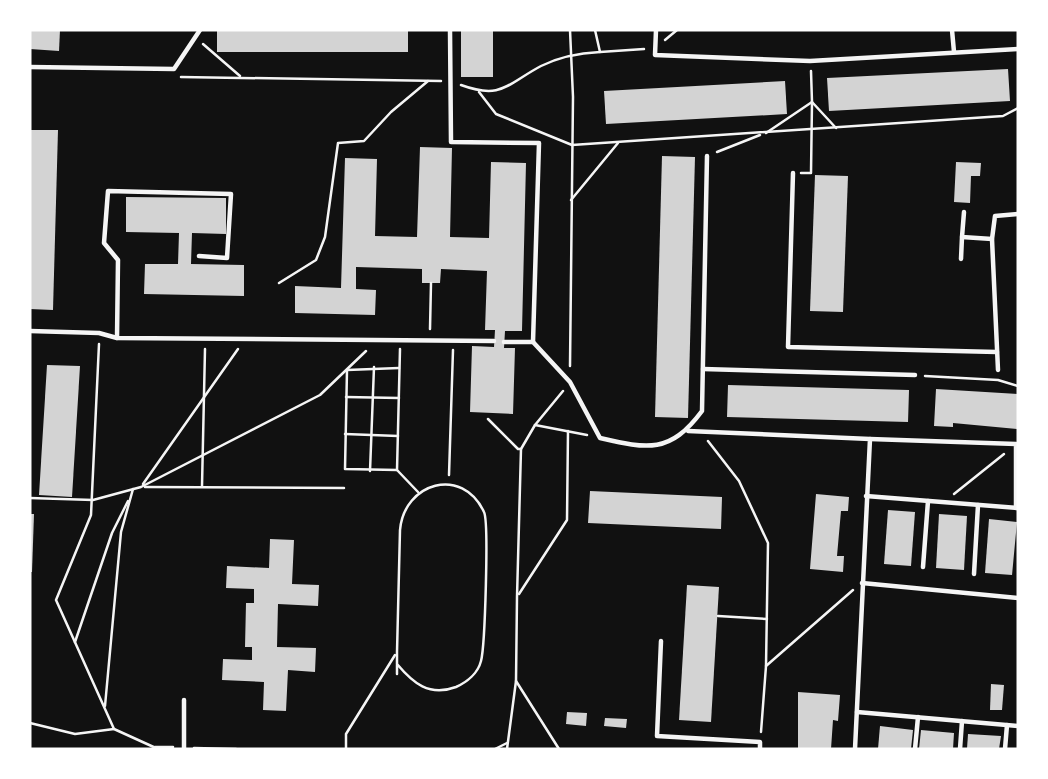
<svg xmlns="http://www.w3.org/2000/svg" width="1048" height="779" font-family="'PT Sans',sans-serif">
  <rect width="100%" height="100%" fill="#111"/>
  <g fill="#d3d3d3">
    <path d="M30,30H60L59,51L30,49Z"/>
    <rect x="217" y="30" width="191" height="22"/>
    <rect x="461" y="30" width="32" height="47"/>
    <path d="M1008,69L1010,101L829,111L827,78Z"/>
    <path d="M785,81L787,114L606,124L604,91Z"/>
    <path d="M30,130H58L53,310L30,309Z"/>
    <path d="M420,147L452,148L450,237L489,238L491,162L526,163L522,331H505L504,348H515L513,414L470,412L472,346L494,347L495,330H485L487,271L441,269L440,283H422V269L356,267V289L376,290L375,315L295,313V286L341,288L345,158L377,159L375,236L417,237Z"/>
    <path d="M662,156L695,157L688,418L655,417Z"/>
    <path d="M956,162L981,163L980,176H971L970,203L954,202Z"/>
    <path d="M815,175L848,176L843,312L810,311Z"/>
    <path d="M126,197L226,198V234L192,233L191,264L244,265V296L144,294L145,264H178L179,233L126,232Z"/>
    <path d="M47,365L80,366L72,497L39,495Z"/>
    <path d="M728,385L909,390L908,422L727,417Z"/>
    <path d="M936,389L1018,394L1017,429L953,423V427L934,426Z"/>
    <path d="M590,491L722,497L721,529L588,523Z"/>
    <path d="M816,494L849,497L848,511H841L837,556H844L843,572L810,569Z"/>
    <path d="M888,510L915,512L911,566L884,564Z"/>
    <path d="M30,514H34L32,572H30Z"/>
    <path d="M939,514L967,516L964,570L936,568Z"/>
    <path d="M989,519L1017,522L1012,575L985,573Z"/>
    <path d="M270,539L294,540L292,584L319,585L318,606L278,604L277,647L316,648L315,672L288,670L286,711L263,710L264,682L222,680L223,659L252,660V647H245L246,603H254V589L226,588L227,566L269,568Z"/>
    <path d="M687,585L719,587L711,722L679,720Z"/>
    <path d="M991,684L1004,685L1002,710H990Z"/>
    <path d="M798,692L840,695L838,721L833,720L831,749H798Z"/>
    <path d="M567,712L587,713L586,726L566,724Z"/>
    <path d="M605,718L627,719L626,728L604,726Z"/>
    <path d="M880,726L913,730L911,749H878Z"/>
    <path d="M921,730L954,733L953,749H919Z"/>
    <path d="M968,734L1001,736L999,749H967Z"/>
  </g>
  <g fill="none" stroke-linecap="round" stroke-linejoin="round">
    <g stroke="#f5f5f5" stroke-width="2.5">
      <path d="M570,30L573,97L570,366"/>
      <path d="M595,30L600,52L644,49"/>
      <path d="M665,40L677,30"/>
      <path d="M203,44L240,76"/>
      <path d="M811,71L812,102L836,128"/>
      <path d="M181,77L441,81"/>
      <path d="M461,85C502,100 507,84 541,66C561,56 579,53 600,52"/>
      <path d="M479,92L496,114L572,145L1003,116L1018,108"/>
      <path d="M766,133L812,102"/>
      <path d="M717,152L760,135"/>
      <path d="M801,173H811L812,102"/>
      <path d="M571,200L618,143"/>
      <path d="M279,283L316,260L325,237L338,143L364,141L391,112L428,81"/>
      <path d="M430,329L431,283"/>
      <path d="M99,344L91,515L56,600L114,729L158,749"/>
      <path d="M400,349L397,470L418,492"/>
      <path d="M925,376L998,380L1018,386"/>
      <path d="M346,397L399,398"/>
      <path d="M488,419L518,449H521"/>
      <path d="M535,425L587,435"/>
      <path d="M345,434L398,436"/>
      <path d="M708,441L739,481L768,543L766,666"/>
      <path d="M397,470L345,469L347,370L399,368"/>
      <path d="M370,471L374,367"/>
      <path d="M449,475L453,350"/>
      <path d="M143,484L238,349"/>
      <path d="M202,486L205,349"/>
      <path d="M145,487L344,488"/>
      <path d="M954,494L1004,454"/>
      <path d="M30,498L93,500L141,487L320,395L366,351"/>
      <path d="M519,594L567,520L568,431"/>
      <path d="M718,616L767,619"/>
      <path d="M75,642L112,533L128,501"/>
      <path d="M397,664C413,683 429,697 456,687C467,682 478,673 481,661C485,646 489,522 484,512C462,465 404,483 400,530L397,652V674"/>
      <path d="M105,706L121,532L133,489"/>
      <path d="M30,723L75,734L114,729"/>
      <path d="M761,732L766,666L853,590"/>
      <path d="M155,747H173"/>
      <path d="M194,748L236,749"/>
      <path d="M346,749V734L395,655"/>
      <path d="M495,749L507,743"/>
      <path d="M507,749L516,681"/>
      <path d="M559,749L516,681L517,597L521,449L535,425L563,391"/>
    </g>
    <g stroke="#f5f5f5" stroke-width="4.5">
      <path d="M450,30L451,142L539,143L533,342"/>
      <path d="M656,30L655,55L810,61L1018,49"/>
      <path d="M952,30L954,52"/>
      <path d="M30,67L174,69L200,30"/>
      <path d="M793,173L788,347L997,352"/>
      <path d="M964,212L962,237L992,239"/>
      <path d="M961,259L962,237"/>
      <path d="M30,331L99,333L117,338L494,341"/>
      <path d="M117,338L118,260L104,243L108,191L231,194L227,258L199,256"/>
      <path d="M504,342H533L570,382L600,438C648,449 670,454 702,411L707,156"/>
      <path d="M703,369L915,375"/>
      <path d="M998,370L992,239L995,216L1018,214"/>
      <path d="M688,431L870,439L855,749"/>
      <path d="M870,439L1016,444V508"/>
      <path d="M866,496L1018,508"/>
      <path d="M923,567L928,501"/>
      <path d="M974,574L978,505"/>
      <path d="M862,583L1018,598"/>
      <path d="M661,641L657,736L760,742V749"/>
      <path d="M184,700V749"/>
      <path d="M857,712L1018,726"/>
      <path d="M915,749L918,717"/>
      <path d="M960,749L962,721"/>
      <path d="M1005,749L1007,725"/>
    </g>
  </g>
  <rect width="1048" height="779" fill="none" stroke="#ffffff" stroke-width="63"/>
</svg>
